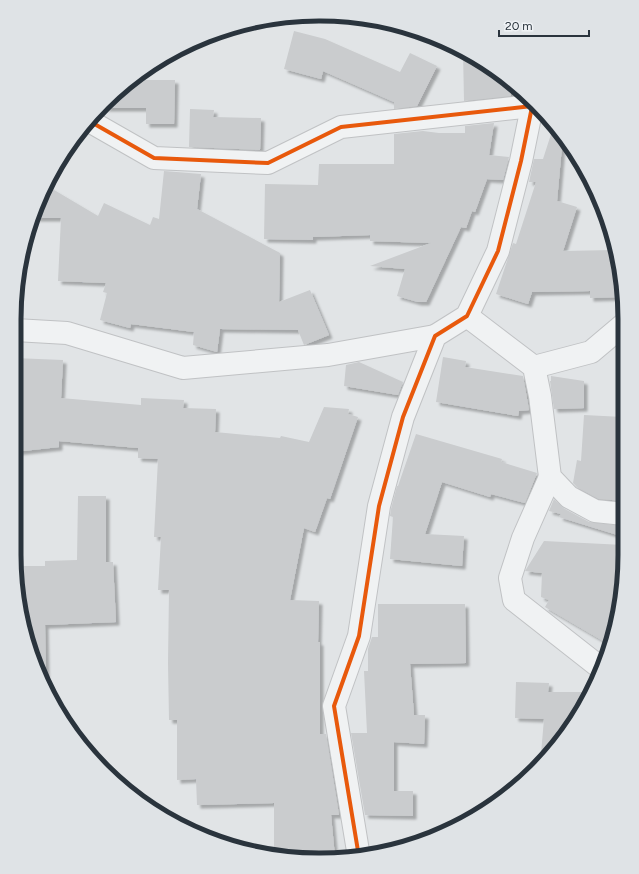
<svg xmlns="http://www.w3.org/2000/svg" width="639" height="874" font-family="Figtree,sans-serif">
  <defs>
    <filter id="shadow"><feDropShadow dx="3.5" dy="3.5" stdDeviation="1" flood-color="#0004"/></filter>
  </defs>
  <rect width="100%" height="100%" fill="#e1e4e6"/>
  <g fill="#caccce" filter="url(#shadow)">
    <path d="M294,31L325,39L400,72L410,53L437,66L417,106L394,109V102L323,71L321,79L284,69Z"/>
    <path d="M463,51L472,55L510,82L511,96L464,101Z"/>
    <path d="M131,80H175L174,124H146V108H104Z"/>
    <path d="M190,109L214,110L213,117L261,118L260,150L189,147Z"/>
    <path d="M494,123L489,155L509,157L503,180L487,179L475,212L472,211L466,228L461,227L426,302H418L397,296L405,269L370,266L431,243L370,241V235L313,237V240L264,239L265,184L318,185L319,164H394V134L423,131L439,133H465V126Z"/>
    <path d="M553,128L557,129L563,135L557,201L577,207L563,251L614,250L620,272L621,297L590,298V291L532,292L528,304L496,294L513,243L516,244L536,182H529L534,159H543Z"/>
    <path d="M164,171L201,174L197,209L280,253L279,302L310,290L329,335L304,345L298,330L220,329L217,352L193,345L194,332L131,324L130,328L100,320L107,293L103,292L106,283L58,281L61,218H35L49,187L98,216L104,203L150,225L153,217L159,219Z"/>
    <path d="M443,357L466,361L465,367L523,376L529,410L519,411L518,416L436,402Z"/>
    <path d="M14,358L63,360L61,398L141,405V398L184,400L183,408L216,409L215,432L280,438L281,436L309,442L324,407L349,409L348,414L358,417L330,499L327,498L315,532L304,528L290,600L319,601L318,642H320V734H326L339,815H331L335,857L274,855V803L197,805L196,779L177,780V720H169L168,663L169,590H158L161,537H154L158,459L138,458V448L59,441V447L14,452Z"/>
    <path d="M359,362L403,382L398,395L344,386L346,365Z"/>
    <path d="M551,376L584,381V408L554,409L550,381H551Z"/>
    <path d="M584,415L623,417L624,501L599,499L577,487L573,483L577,460L581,461Z"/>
    <path d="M416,434L502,459L501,462L537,473L525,503L491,494L490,497L442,482L425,534L464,536L462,566L390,559L393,517L390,516L391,509L397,486H398Z"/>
    <path d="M78,496H106V562H113L116,622L45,625L46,675H43L24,634L16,566H45V561L77,560Z"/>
    <path d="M554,499L563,508L589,522L624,526V537L559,517L561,514L549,511Z"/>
    <path d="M544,541L624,545V575L610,645L545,607L549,600L541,597L542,573L525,571Z"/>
    <path d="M378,604H465L466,663L410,664L414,715H425L424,744L394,742V791H413V816L365,815L351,733H367L364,671H368V649L372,637H378Z"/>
    <path d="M516,682L549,683L548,692H591L584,707L549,756L540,765L544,719L515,718Z"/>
  </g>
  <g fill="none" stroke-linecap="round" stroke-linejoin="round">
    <defs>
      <g id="minor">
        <path d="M91,122L154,158L268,163L341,127L532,106"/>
        <path d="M467,316L534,367L540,396L550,477L569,497L595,511L624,514"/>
        <path d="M15,330L67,333L183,368L328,355L435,336"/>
        <path d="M534,367L591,352L623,325"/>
        <path d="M550,477L523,538L510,578L514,600L602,669"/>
        <path d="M359,857L334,706L359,636L379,506L403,417L435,336L467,316L498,251L521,161L533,102"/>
      </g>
    </defs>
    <use href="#minor" stroke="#c0c2c4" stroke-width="24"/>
    <use href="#minor" stroke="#f0f2f3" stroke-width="22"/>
    <defs>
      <g id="cycleway">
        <path d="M91,122L154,158L268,163L341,127L532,106"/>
        <path d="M359,857L334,706L359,636L379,506L403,417L435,336L467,316L498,251L521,161L533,102"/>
      </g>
    </defs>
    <use href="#cycleway" stroke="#eff2f5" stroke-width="6"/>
    <use href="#cycleway" stroke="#e8590c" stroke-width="4"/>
  </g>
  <path d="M0 0H639V874H0ZM319 21H320A298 298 0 0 1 618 319V555A298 298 0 0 1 320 853H319A298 298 0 0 1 21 555V319A298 298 0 0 1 319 21Z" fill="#dfe3e6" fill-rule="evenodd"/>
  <path fill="none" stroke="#2a343d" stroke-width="5" d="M319 21H320A298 298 0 0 1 618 319V555A298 298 0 0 1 320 853H319A298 298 0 0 1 21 555V319A298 298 0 0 1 319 21Z"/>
  <path d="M499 30v6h90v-6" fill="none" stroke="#2a343d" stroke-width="2"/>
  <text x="505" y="30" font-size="12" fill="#2a343d" stroke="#eff2f5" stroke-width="3" paint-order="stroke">20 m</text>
</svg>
